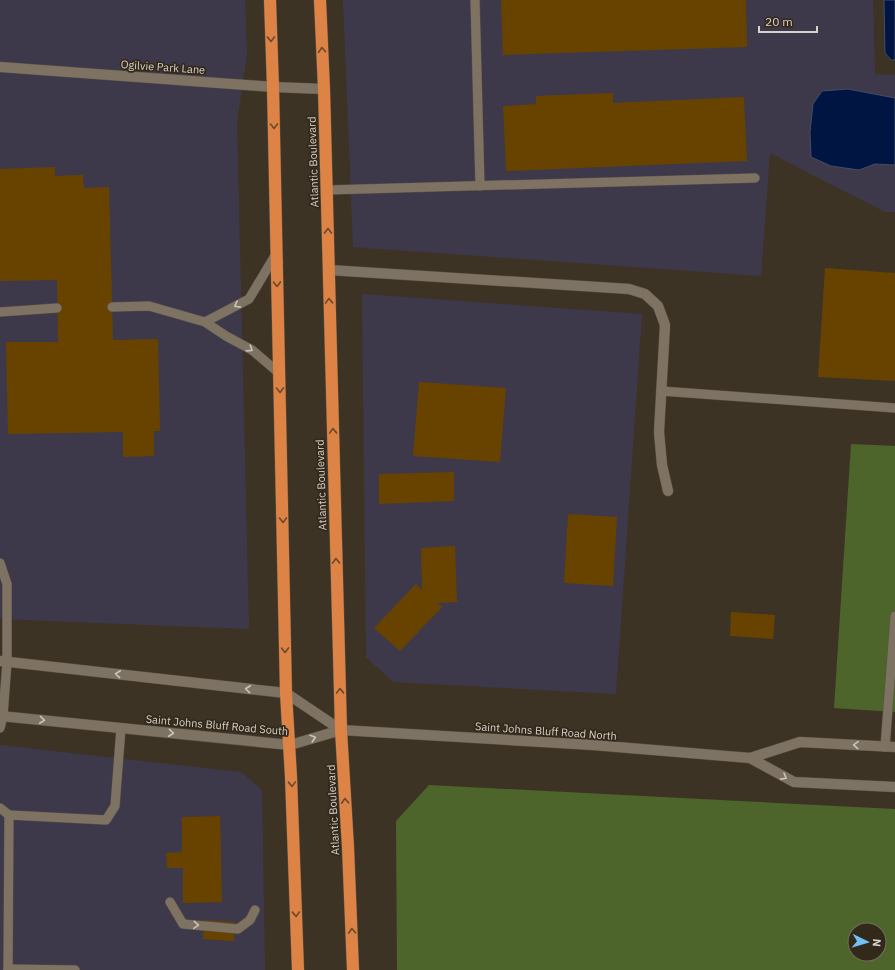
<svg xmlns="http://www.w3.org/2000/svg" width="895" height="970" font-family="'IBM Plex Sans',sans-serif">
  <rect width="100%" height="100%" fill="#3d3325"/>
  <g fill="#3d394a">
    <path d="M0,0H245L247,54L237,122L249,629L0,619Z"/>
    <path d="M343,0H873L875,74L895,75V212H885L770,153L761,276L353,247Z"/>
    <path d="M362,294L642,314L616,694L393,682L366,657Z"/>
    <path d="M0,745L241,772L262,790L265,970H0Z"/>
  </g>
  <g fill="#4d652b" fill-rule="evenodd">
    <path d="M851,444L895,446V712L834,708Z"/>
    <path d="M429,785L895,809V970H397L396,821ZM855,930H879V954H855Z"/>
  </g>
  <g fill="#001541" stroke="#414d6a">
    <path d="M884,0H895V60H891L885,53Z"/>
    <path d="M848,89L895,98V165L875,164L859,170L831,166L811,157L810,132L813,104L822,91Z"/>
  </g>
  <g fill="#684300">
    <path d="M501,0H746L747,47L503,55Z"/>
    <path d="M613,93V103L744,97L747,161L506,171L503,106L536,104V96Z"/>
    <path d="M55,167V176L83,175L84,188L109,187L113,340L158,339L160,431H154V456L123,457V432L8,434L6,342H58L57,280L0,281V169Z"/>
    <path d="M825,268L895,273V381L818,377Z"/>
    <path d="M419,382L506,388L500,462L413,456Z"/>
    <path d="M454,472V501L379,504V474Z"/>
    <path d="M568,514L617,517L613,586L564,583Z"/>
    <path d="M455,546L457,602L437,603L442,607L400,651L374,628L416,584L422,590L421,548Z"/>
    <path d="M731,612L775,615L773,639L730,636Z"/>
    <path d="M220,816L222,902L183,903V868H167L166,853L182,852V817Z"/>
    <path d="M204,920L235,922L234,941L203,939Z"/>
  </g>
  <g fill="none" stroke-linecap="round" stroke-linejoin="round">
    <defs>
      <g id="lane">
        <path d="M475,0L480,186"/>
        <path d="M327,190L755,178"/>
        <path d="M112,307L149,306L205,322L226,336L252,350L279,373"/>
        <path d="M0,312L57,308"/>
        <path d="M205,322L249,299L276,254"/>
        <path d="M661,391L895,408"/>
        <path d="M0,563L7,584V662L3,716L0,728"/>
        <path d="M885,747L895,616"/>
        <path d="M0,808L9,815L8,970"/>
        <path d="M9,815L106,820L115,806L121,728"/>
        <path d="M170,902L183,924L238,929L250,920L255,910"/>
        <path d="M8,969L75,970"/>
      </g>
      <g id="street">
        <path d="M0,67L273,87L324,89"/>
        <path d="M329,270L629,289L645,294L658,306L665,325L659,432L662,465L668,491"/>
      </g>
      <g id="secondary">
        <path d="M0,661L286,693L341,730"/>
        <path d="M0,716L290,745L341,730L593,745L750,758L800,742L895,747"/>
        <path d="M750,758L794,782L895,787"/>
      </g>
      <g id="highway">
        <path d="M270,0L273,87L286,693L291,777L298,970"/>
        <path d="M320,0L324,89L341,730L348,847L353,970"/>
      </g>
    </defs>
    <use href="#lane" stroke="#5a5145" stroke-width="10"/>
    <use href="#street" stroke="#5a5145" stroke-width="11"/>
    <use href="#secondary" stroke="#5a5145" stroke-width="11"/>
    <use href="#highway" stroke="#5a5145" stroke-width="13"/>
    <use href="#lane" stroke="#7e7363" stroke-width="9"/>
    <use href="#street" stroke="#7e7363" stroke-width="10"/>
    <use href="#secondary" stroke="#7e7363" stroke-width="10"/>
    <use href="#highway" stroke="#dd8346" stroke-width="12"/>
  </g>
  <defs><path id="oneway-chevron" d="M-2-3.5L2.5 0L-2 3.5" fill="none" stroke-width="1.6" stroke-linecap="round" stroke-linejoin="round"/></defs>
  <g stroke="#6e482a">
    <use href="#oneway-chevron" transform="translate(271 39) rotate(88)"/>
    <use href="#oneway-chevron" transform="translate(322 50) rotate(-93)"/>
    <use href="#oneway-chevron" transform="translate(274 126) rotate(89)"/>
    <use href="#oneway-chevron" transform="translate(328 231) rotate(-91)"/>
    <use href="#oneway-chevron" transform="translate(277 284) rotate(89)"/>
    <use href="#oneway-chevron" transform="translate(329 301) rotate(-92)"/>
    <use href="#oneway-chevron" transform="translate(280 390) rotate(89)"/>
    <use href="#oneway-chevron" transform="translate(333 431) rotate(-92)"/>
    <use href="#oneway-chevron" transform="translate(283 520) rotate(89)"/>
    <use href="#oneway-chevron" transform="translate(336 561) rotate(-92)"/>
    <use href="#oneway-chevron" transform="translate(285 650) rotate(89)"/>
    <use href="#oneway-chevron" transform="translate(340 691) rotate(-92)"/>
    <use href="#oneway-chevron" transform="translate(292 784) rotate(88)"/>
    <use href="#oneway-chevron" transform="translate(345 801) rotate(-93)"/>
    <use href="#oneway-chevron" transform="translate(296 914) rotate(88)"/>
    <use href="#oneway-chevron" transform="translate(352 931) rotate(-93)"/>
  </g>
  <g stroke="#cac3ba">
    <use href="#oneway-chevron" transform="translate(237 305) rotate(152)"/>
    <use href="#oneway-chevron" transform="translate(250 349) rotate(33)"/>
    <use href="#oneway-chevron" transform="translate(118 674) rotate(-174)"/>
    <use href="#oneway-chevron" transform="translate(248 689) rotate(-174)"/>
    <use href="#oneway-chevron" transform="translate(42 720) rotate(6)"/>
    <use href="#oneway-chevron" transform="translate(171 733) rotate(6)"/>
    <use href="#oneway-chevron" transform="translate(313 738) rotate(-17)"/>
    <use href="#oneway-chevron" transform="translate(856 745) rotate(-177)"/>
    <use href="#oneway-chevron" transform="translate(784 777) rotate(29)"/>
    <use href="#oneway-chevron" transform="translate(196 925) rotate(4)"/>
  </g>
  <g text-anchor="middle" stroke-width="3.5" stroke-linejoin="round" paint-order="stroke">
    <g font-size="11" fill="#d8d1c9" stroke="#33291b">
      <text transform="translate(163 67) rotate(4)" y="4">Ogilvie Park Lane</text>
      <text transform="translate(313 162) rotate(-92)" y="4">Atlantic Boulevard</text>
      <text transform="translate(321 485) rotate(-92)" y="4">Atlantic Boulevard</text>
      <text transform="translate(217 725) rotate(5)" y="4">Saint Johns Bluff Road South</text>
      <text transform="translate(546 731) rotate(4)" y="4">Saint Johns Bluff Road North</text>
      <text transform="translate(333 810) rotate(-93)" y="4">Atlantic Boulevard</text>
    </g>
  </g>
  <g transform="translate(867 942) rotate(95)"><circle r="19" fill="#33291b" stroke="#756c61"/>
  <path d="M0-3L7 15L0 10L-7 15Z" fill="#71c1f5"/>
  <text y="-6" font-size="11" font-weight="bold" text-anchor="middle" fill="#d8d1c9">N</text>
  </g>
  <path d="M759 26v6h58v-6" fill="none" stroke="#d8d1c9" stroke-width="2"/>
  <text x="765" y="26" font-size="12" fill="#d8d1c9" stroke="#33291b" stroke-width="3" paint-order="stroke">20 m</text>
</svg>
